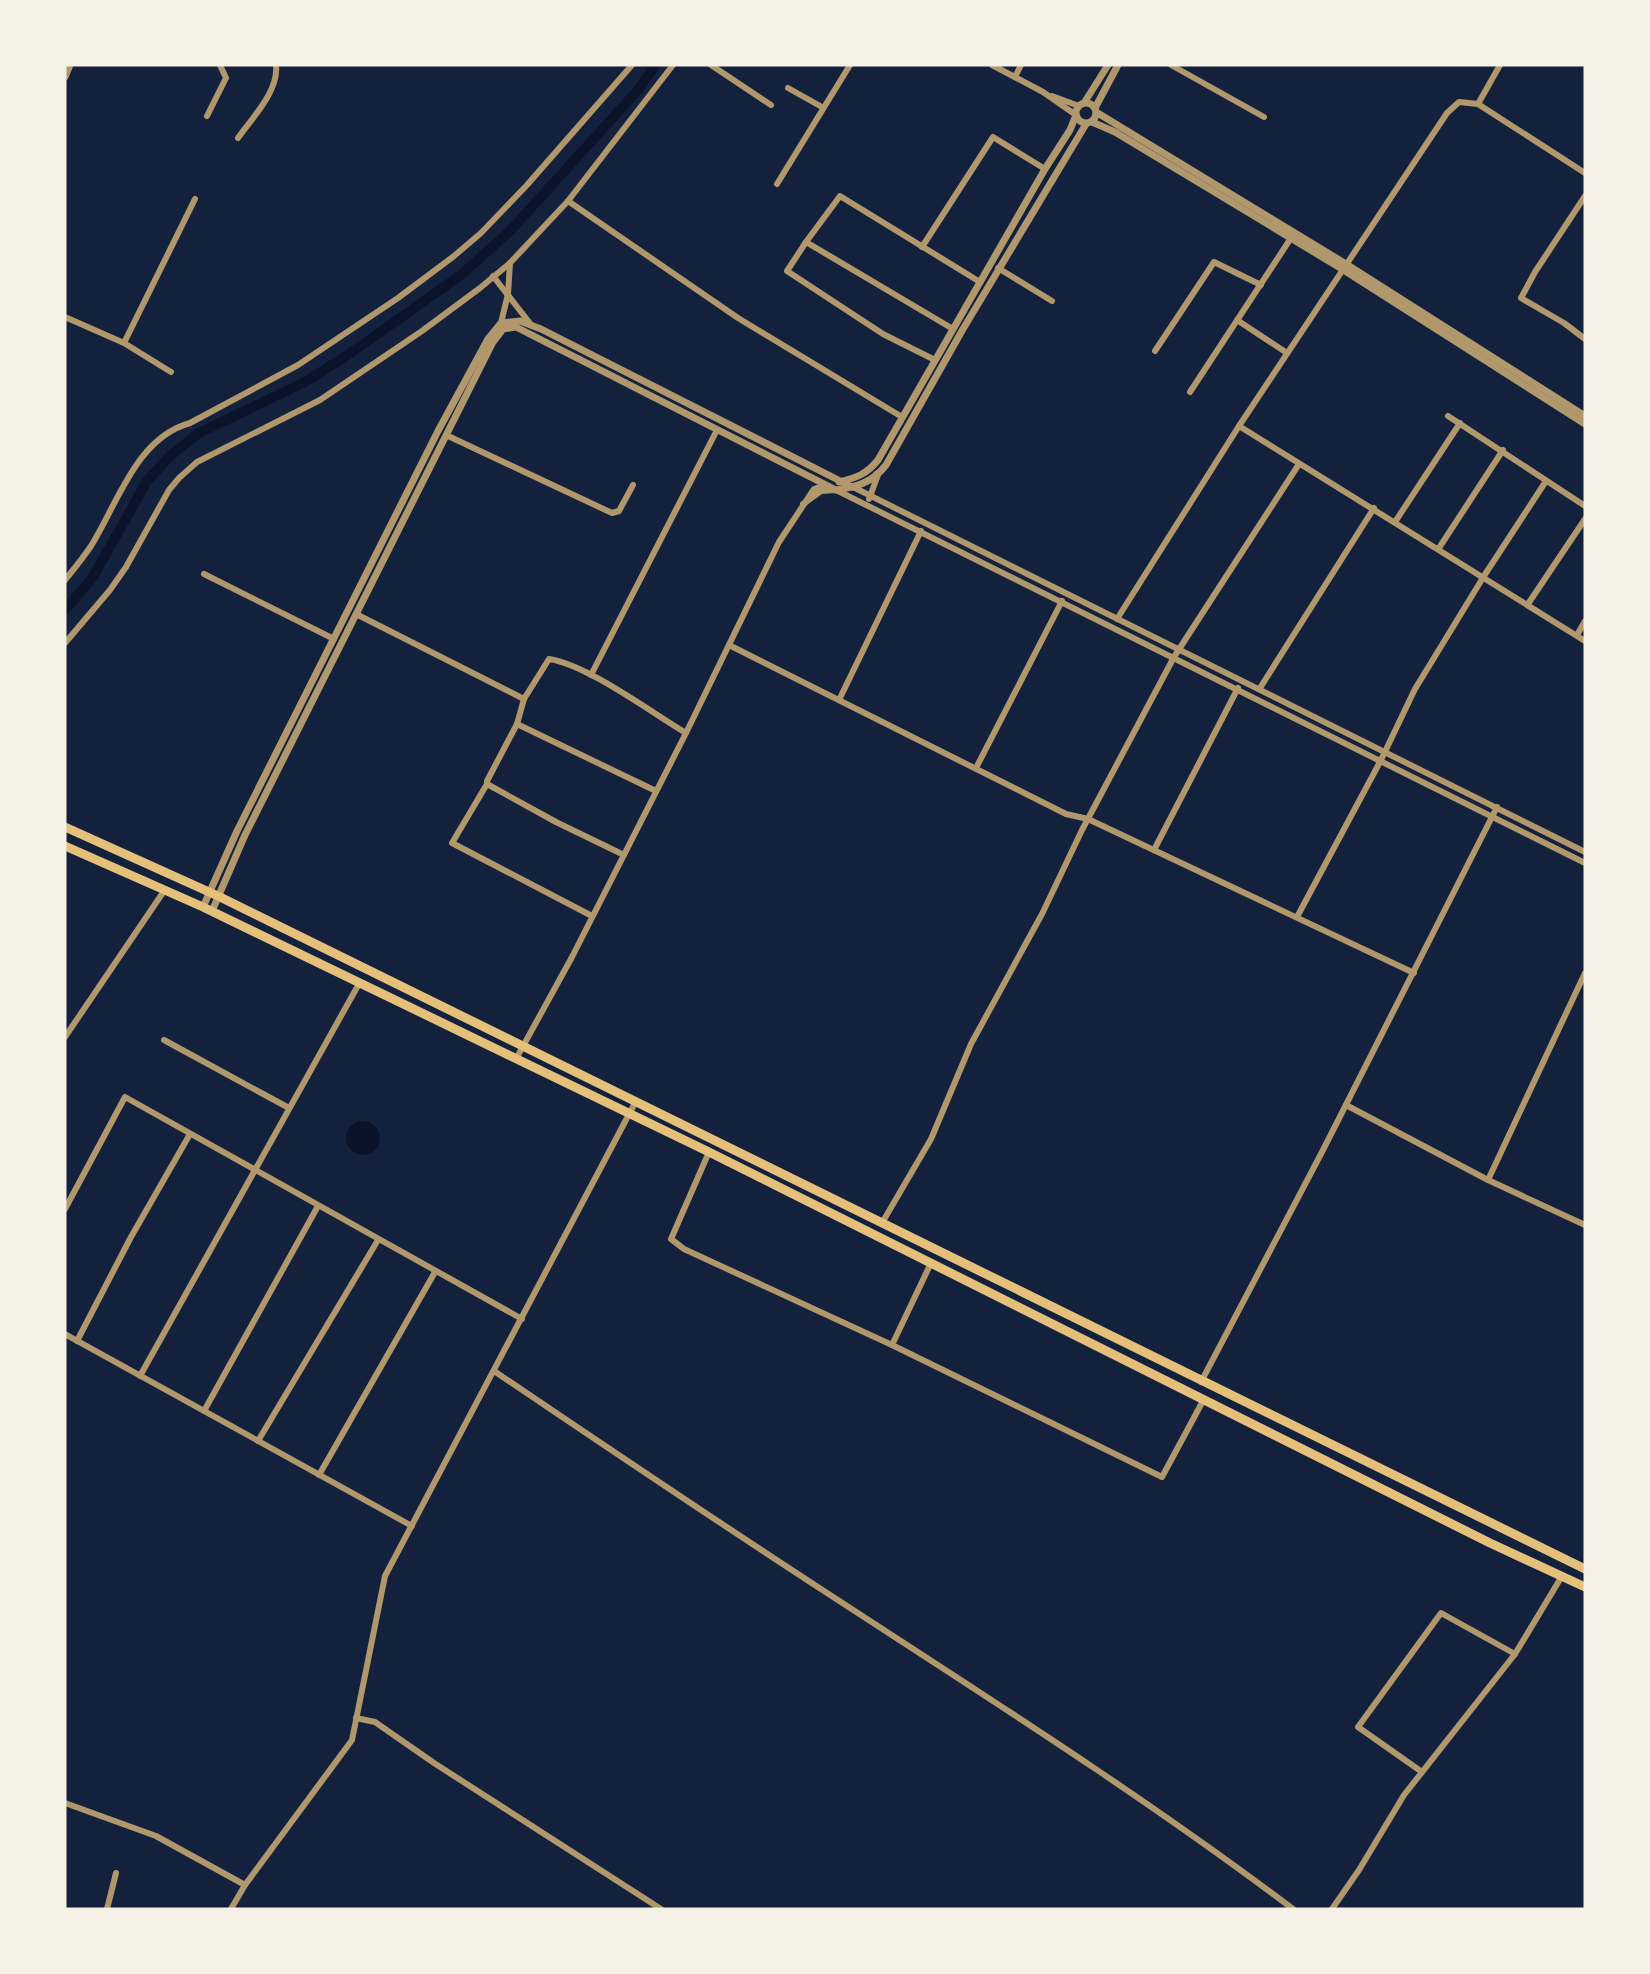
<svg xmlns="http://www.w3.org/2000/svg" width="1650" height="1974" font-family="'Noto Sans',sans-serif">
  <rect width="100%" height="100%" fill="#14213d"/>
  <circle fill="#0b132b" cx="363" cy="1138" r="17"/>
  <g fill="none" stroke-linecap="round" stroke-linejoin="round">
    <path stroke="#0b132b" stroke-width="10" d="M65,610L93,577L147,481L170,456L199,433L307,381L352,352L461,275L510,231L638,90L655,65"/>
    <g stroke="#b1986c" stroke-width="6">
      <path d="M711,65L771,105"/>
      <path d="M992,65L1043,92L1076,115"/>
      <path d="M1171,65L1264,117"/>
      <path d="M1015,77L1021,65"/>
      <path d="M788,88L822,107"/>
      <path d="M1052,96L1079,106"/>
      <path d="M1478,104L1500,65"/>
      <path d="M207,116L226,78L220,65"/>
      <path d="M238,138C252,118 279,91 276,65"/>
      <path d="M777,184L850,65"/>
      <path d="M1585,196L1535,272L1521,298L1564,323L1585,339"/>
      <path d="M568,201L738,318L902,417"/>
      <path d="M806,242L953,329"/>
      <path d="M922,247L993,137L1045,169"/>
      <path d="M998,268L1052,301"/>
      <path d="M493,276L532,326"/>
      <path d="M65,317L124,343"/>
      <path d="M1237,320L1287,353"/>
      <path d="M502,327L501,323L508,294L510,263"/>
      <path d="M1155,351L1214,262L1261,285"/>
      <path d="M935,360L883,334L787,271L806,242L840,196L980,282"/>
      <path d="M171,372L124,343L195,199"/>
      <path d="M1190,392L1291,238"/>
      <path d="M1448,416L1585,506"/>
      <path d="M1239,426L1585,641"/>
      <path d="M446,435L612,513L619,511L633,485"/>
      <path d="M853,487L1585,852"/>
      <path d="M869,499L878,475L876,474"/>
      <path d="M803,504L821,491L836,490L1585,863"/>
      <path d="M1395,522L1460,423"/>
      <path d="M1439,548L1503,450"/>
      <path d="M204,574L334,639"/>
      <path d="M65,580C74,569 83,558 91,546C118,503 136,438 190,423L298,365L398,298L454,256L481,233L527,185L632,65"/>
      <path d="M1528,604L1585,519"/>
      <path d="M356,614L524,699"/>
      <path d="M1117,619L1239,426L1447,113L1459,102L1478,104L1585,173"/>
      <path d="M1577,635L1585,621"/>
      <path d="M65,643L110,590L126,567L169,490L179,478L197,462L320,400L422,331L480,288L510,263L568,201L673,65"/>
      <path d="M729,645L1066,814L1088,819L1414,973"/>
      <path d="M591,675L717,430"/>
      <path d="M1260,688L1374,508"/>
      <path d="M839,700L921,531"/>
      <path d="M517,724L656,791"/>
      <path d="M976,768L1062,601"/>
      <path d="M487,784L452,843L592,916"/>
      <path d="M1154,850L1238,688"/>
      <path d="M624,855L556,822L487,784V781L517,724L524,699L549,659C586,664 652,713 686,733"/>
      <path d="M1297,917L1381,760L1415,689L1484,576L1546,481"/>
      <path d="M65,1037L164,891"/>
      <path d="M164,1040L289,1108"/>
      <path d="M516,1059L572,957L686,733L779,542L814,489L825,485"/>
      <path d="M1346,1105L1488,1180L1585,1225"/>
      <path d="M709,1152L671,1239L684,1249L892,1345L931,1263"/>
      <path d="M1488,1180L1585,973"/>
      <path d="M65,1209L125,1097L522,1319"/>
      <path d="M882,1223L931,1139L971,1044L1042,914L1082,830L1174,657L1299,464"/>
      <path d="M65,1334L412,1526"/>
      <path d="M77,1341L131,1237L190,1134"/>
      <path d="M892,1345L1162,1477L1204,1399"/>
      <path d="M494,1371C604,1445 713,1519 824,1591C982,1694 1142,1795 1293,1909"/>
      <path d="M140,1376L360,982"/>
      <path d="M1201,1382L1322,1152L1497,807"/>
      <path d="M204,1411L318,1206"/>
      <path d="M258,1441L378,1240"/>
      <path d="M319,1475L435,1272"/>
      <path d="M356,1718L375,1722L434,1763L661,1909"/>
      <path d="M1422,1772L1358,1727L1441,1613L1515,1654"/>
      <path d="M65,1803L156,1836L245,1885"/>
      <path d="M107,1909L116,1873"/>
      <path d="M231,1909L245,1885L352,1740L385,1576L636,1101"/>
      <path d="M1332,1909L1359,1870L1404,1795L1515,1654L1562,1576"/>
    </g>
    <g stroke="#b1986c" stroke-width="7">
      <path d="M65,77L70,65"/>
      <circle cx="1086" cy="113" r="10"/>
      <path d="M1084,103L1108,65"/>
      <path d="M1095,108L1118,65"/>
      <path d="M1096,112L1346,264L1585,416"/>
      <path d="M1092,122L1115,132L1342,269L1585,424"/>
      <path d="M839,482C856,478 867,474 878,460L1045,169L1070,130L1076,115"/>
      <path d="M203,907L237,831L438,431L488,339L501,323L520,321L541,329L852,487"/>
      <path d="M212,911L245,835L493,342L503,329L516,327L836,490C857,487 873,482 886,465L963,329L1086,124"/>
    </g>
    <g stroke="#e5c07b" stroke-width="9">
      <path d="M65,827L218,896L1585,1569"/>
      <path d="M65,846L203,907L709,1152L1490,1543L1585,1587"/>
    </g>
  </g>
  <rect width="1650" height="1974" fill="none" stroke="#f6f1e7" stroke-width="133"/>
</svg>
